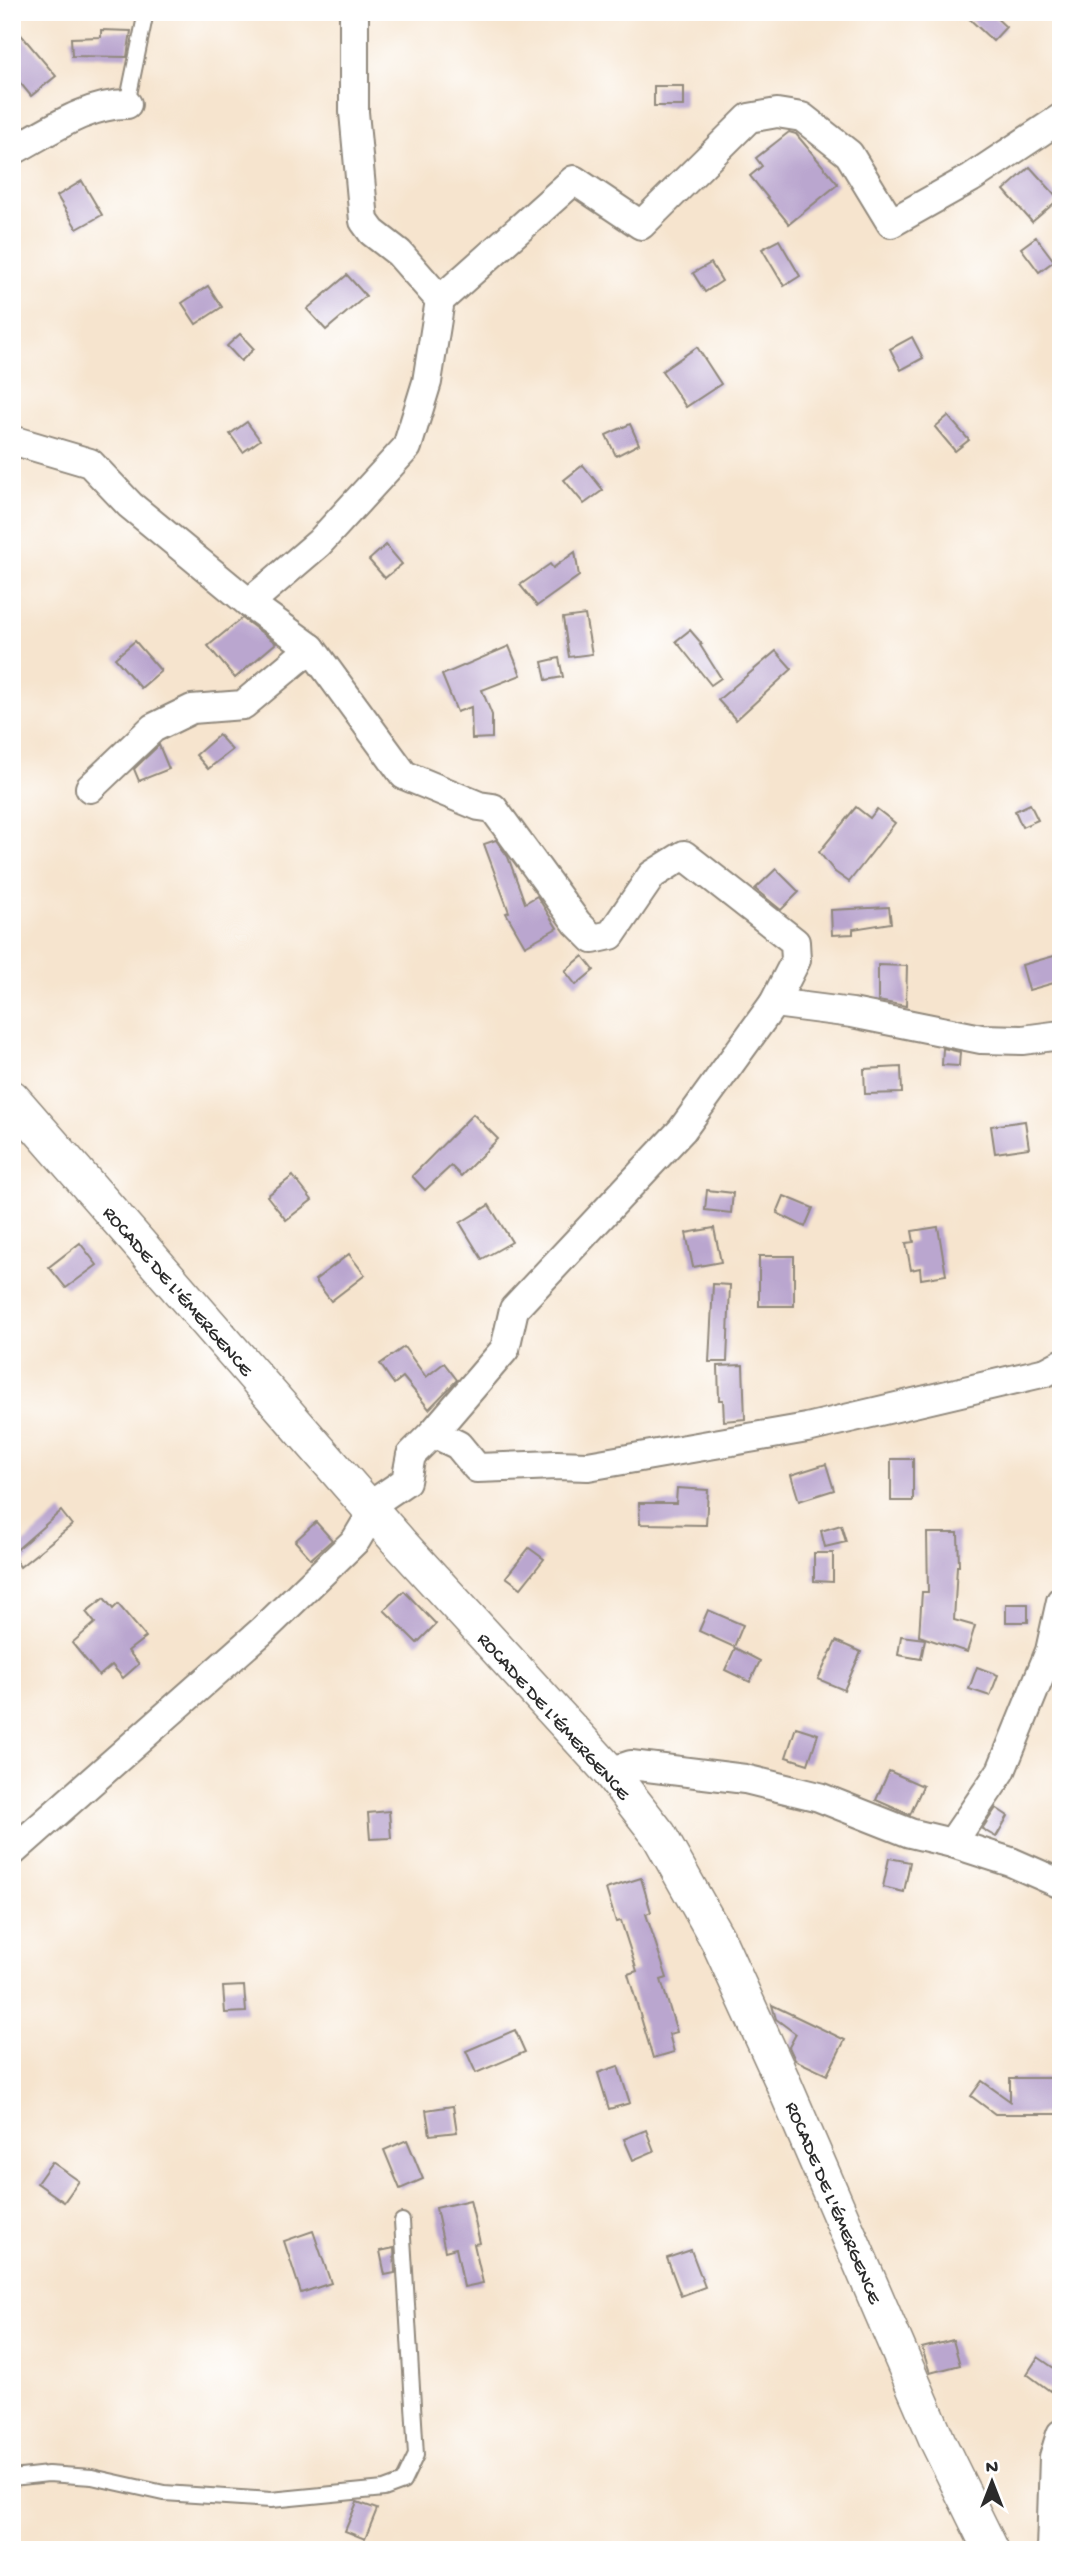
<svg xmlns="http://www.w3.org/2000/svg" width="1073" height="2562" font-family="'Gochi Hand',sans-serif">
  <rect width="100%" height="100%" fill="#fff"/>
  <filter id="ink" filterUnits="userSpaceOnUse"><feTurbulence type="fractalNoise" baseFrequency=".0143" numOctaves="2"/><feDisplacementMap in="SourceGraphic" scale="14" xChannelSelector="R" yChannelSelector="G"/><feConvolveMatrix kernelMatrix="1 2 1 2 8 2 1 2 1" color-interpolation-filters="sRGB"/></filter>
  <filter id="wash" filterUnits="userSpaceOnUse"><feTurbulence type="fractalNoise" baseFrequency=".00686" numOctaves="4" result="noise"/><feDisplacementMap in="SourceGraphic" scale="28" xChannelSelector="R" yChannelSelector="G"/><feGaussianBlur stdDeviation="1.57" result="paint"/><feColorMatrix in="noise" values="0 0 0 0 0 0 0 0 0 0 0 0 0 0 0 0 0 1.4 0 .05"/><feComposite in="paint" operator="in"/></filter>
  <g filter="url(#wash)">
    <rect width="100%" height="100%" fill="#f6e4ce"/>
    <g id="blocks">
      <g fill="#baa6cf">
        <path d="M962,12H990L1006,27L993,41Z"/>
        <path d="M12,24L56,76L31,96L12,73Z"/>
        <path d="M101,30L131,31L127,57L72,56L71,38L101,37Z"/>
        <rect x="654" y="86" width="30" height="20"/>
        <path d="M789,132L796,134L838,184L789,224L750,176L762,166L756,158Z"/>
        <path d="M1030,167L1059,199L1032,222L1004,190Z"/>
        <path d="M82,181L102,215L77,229L57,196Z"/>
        <path d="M1036,237L1054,261L1039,272L1021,248Z"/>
        <path d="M779,240L800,276L784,286L762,249Z"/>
        <path d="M711,263L722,281L705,292L693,273Z"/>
        <path d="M347,275L366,296L326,330L307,309Z"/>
        <path d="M208,286L222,307L196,324L182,303Z"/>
        <path d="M240,334L254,349L241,361L227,346Z"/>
        <path d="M912,337L923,358L901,370L890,349Z"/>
        <path d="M697,347L721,384L686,407L662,371Z"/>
        <path d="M948,416L969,440L955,451L935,427Z"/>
        <path d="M247,422L260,440L243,452L230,434Z"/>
        <path d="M630,424L639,444L616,456L606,435Z"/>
        <path d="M583,465L603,490L584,504L564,480Z"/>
        <path d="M386,545L402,564L385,578L369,560Z"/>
        <path d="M575,552L579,576L537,606L520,585L550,564L553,568Z"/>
        <path d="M585,615L592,654L569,657L563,618Z"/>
        <path d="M242,618L276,643L235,678L208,646Z"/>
        <path d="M690,630L702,644L700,645L721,678L711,685L676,641Z"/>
        <path d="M135,641L161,671L141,688L115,658Z"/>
        <path d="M509,646L521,675L482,690L492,715V738L472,739L471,707L457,712L442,675Z"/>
        <path d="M776,651L792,669L736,720L718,700Z"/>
        <path d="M559,658L563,677L546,680L542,662Z"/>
        <path d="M219,735L232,750L208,769L196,755Z"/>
        <path d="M159,745L169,769L139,781L134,769Z"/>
        <path d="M1030,804L1038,820L1022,827L1015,811Z"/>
        <path d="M856,807L870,818L877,809L895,823L849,882L835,872L819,852Z"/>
        <path d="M496,840L508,857L525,903L537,896L557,928L525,946L506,913L509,912L484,844Z"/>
        <path d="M776,869L799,892L781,910L755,889Z"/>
        <path d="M889,907L891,923L853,929V934L832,935L831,910Z"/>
        <path d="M1061,954V981L1029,990L1022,965Z"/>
        <path d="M583,956L594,970L576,985L565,971Z"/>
        <path d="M878,965L907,966L906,1006L878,1001Z"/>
        <path d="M943,1048L960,1052L959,1066L942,1065Z"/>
        <path d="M901,1067L902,1093L865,1094L864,1069Z"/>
        <path d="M473,1114L498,1139L461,1176L451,1166L425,1190L412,1176Z"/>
        <path d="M1025,1121L1029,1148L995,1153L991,1126Z"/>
        <path d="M293,1176L312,1200L286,1220L267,1196Z"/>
        <path d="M707,1190L733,1193L731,1213L705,1210Z"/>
        <path d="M784,1196L813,1208L805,1227L777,1213Z"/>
        <path d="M489,1205L512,1242L482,1259L460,1223Z"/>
        <path d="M938,1227L946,1275L921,1279L920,1268L911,1270L906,1243L914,1242L912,1231Z"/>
        <path d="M714,1228L721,1262L693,1267L686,1233Z"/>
        <path d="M80,1243L97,1265L66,1288L49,1267Z"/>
        <path d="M349,1254L365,1275L331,1301L315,1280Z"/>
        <rect x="759" y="1256" width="35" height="50"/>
        <path d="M713,1284L730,1285L727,1362H709Z"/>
        <path d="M404,1347L426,1377L444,1363L457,1380L429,1409L403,1377L394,1384L380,1364Z"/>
        <path d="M743,1365L745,1419L724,1421L723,1400H719L718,1366Z"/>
        <rect x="891" y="1459" width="22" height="42"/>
        <path d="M826,1464L834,1490L799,1501L791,1475Z"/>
        <path d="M677,1488L708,1490L706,1525L640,1524L639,1503H676Z"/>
        <path d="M61,1511L72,1525L20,1567L12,1554Z"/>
        <path d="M316,1522L332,1540L311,1559L295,1541Z"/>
        <path d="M841,1525L846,1542L825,1547L821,1531Z"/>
        <path d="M927,1533H958L959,1566H957L954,1620L975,1626L967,1652L919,1636L922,1592H928Z"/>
        <path d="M529,1548L544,1559L521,1588L506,1577Z"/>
        <path d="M814,1553H833V1582L814,1581Z"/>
        <path d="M404,1591L436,1624L417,1643L384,1610Z"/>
        <path d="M104,1598L113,1609L118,1604L146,1637L128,1651L139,1664L123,1678L112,1665L99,1676L72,1643L95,1623L86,1612Z"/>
        <rect x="1006" y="1604" width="22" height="18"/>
        <path d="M708,1610L743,1625L734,1647L699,1631Z"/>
        <path d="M901,1636L925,1639L921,1659L898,1655Z"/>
        <path d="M836,1641L861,1652L844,1690L818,1679Z"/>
        <path d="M735,1648L760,1661L750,1682L725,1670Z"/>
        <path d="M977,1667L998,1675L990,1696L969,1689Z"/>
        <path d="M796,1727L818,1734L808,1764L786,1757Z"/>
        <path d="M889,1771L923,1786L910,1815L876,1800Z"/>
        <path d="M996,1808L1008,1816L996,1837L982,1829Z"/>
        <path d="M389,1811L391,1838L370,1839L368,1813Z"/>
        <path d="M889,1858L910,1862L904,1892L883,1887Z"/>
        <path d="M641,1878L651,1912L646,1914L667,1978L661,1980L677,2032L669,2034L674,2052L653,2058L628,1974L637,1971L621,1921L616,1922L606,1889Z"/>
        <path d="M244,1986L246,2012L225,2013L223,1987Z"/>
        <path d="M772,2005L845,2040L827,2075L795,2060L789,2047L796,2034L776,2019Z"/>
        <path d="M515,2030L525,2052L476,2073L466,2051Z"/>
        <path d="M618,2066L630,2103L609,2109L598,2073Z"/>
        <path d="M1010,2078H1057V2114H995L971,2096L982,2081L1010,2101Z"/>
        <path d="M453,2106L457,2132L430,2135L426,2110Z"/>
        <path d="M646,2130L654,2151L633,2160L624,2139Z"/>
        <path d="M407,2140L423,2179L400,2189L384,2150Z"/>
        <path d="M52,2162L79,2181L64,2202L37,2183Z"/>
        <path d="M470,2200L480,2243L474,2244L483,2283L464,2287L456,2248L445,2251L436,2208Z"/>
        <path d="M313,2231L331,2283L301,2293L284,2241Z"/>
        <path d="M394,2248L395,2273L385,2275L380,2251Z"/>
        <path d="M691,2250L705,2287L681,2296L667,2258Z"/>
        <path d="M953,2340L960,2365L930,2373L922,2348Z"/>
        <path d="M1038,2357L1061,2373L1050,2391L1027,2374Z"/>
        <path d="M357,2502L377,2509L365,2539L345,2531Z"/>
      </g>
    </g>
  </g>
  <g filter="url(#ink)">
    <use href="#blocks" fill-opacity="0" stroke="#90887c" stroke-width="2"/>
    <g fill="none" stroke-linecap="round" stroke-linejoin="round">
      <defs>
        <g id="service">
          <path d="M127,104L146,12"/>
          <path d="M12,2478L48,2474L92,2477L164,2493L271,2500L384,2489L403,2482L416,2455L402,2221"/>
        </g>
        <g id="minor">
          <path d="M354,12V112L364,221L372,232L399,253L440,300"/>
          <path d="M12,151C48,132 86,104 127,104"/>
          <path d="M12,440L90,463L130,505L249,603L311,648L404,775L479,806L493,808L577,923L593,939L611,935L652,875L684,855L795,942L796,960L774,1003L682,1130L514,1309L505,1349L433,1433L411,1455L406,1481L381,1498L356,1540L262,1631L12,1852"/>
          <path d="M249,603L319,543L407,447L427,382L440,300L574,180L641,225L749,118L777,113L802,117L849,154L891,223L971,178L1061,118"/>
          <path d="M90,788L153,728L192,709L243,705L311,648"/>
          <path d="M774,1003L852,1013L981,1039L1023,1040L1061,1035"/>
          <path d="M433,1433L458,1445L477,1468L556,1465L588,1466L807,1428L1046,1372L1061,1364"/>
          <path d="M610,1772L631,1765L745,1779L819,1797L910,1833L952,1843L1011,1862L1061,1884"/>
          <path d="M952,1843L1001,1771L1050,1651L1061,1601"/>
          <path d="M1051,2550L1054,2457L1061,2434"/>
        </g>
        <path id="tertiary" d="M12,1098L399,1542L610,1772L659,1835L718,1940L782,2080L938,2442L991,2550"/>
      </defs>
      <use href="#service" stroke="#90887c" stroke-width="18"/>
      <use href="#minor" stroke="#90887c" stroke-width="32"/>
      <use href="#tertiary" stroke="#90887c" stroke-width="38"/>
      <use href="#service" stroke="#fff" stroke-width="14"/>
      <use href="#minor" stroke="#fff" stroke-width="28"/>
      <use href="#tertiary" stroke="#fff" stroke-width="35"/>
    </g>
  </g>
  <g text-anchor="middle" stroke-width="6" stroke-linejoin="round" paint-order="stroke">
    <g font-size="19" fill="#2b2b2b" stroke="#fff">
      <text transform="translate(179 1290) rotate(49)" y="7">ROCADE DE L'ÉMERGENCE</text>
      <text transform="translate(555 1715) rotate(48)" y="7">ROCADE DE L'ÉMERGENCE</text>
      <text transform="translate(835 2202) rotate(67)" y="7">ROCADE DE L'ÉMERGENCE</text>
    </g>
  </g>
  <rect width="1073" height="2562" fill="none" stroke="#fff" stroke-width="42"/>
  <g transform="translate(992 2482)" stroke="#ffffff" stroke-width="5" paint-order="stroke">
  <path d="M0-5L12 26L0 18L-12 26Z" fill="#2b2b2b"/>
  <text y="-10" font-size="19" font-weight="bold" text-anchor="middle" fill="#2b2b2b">N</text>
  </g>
</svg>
